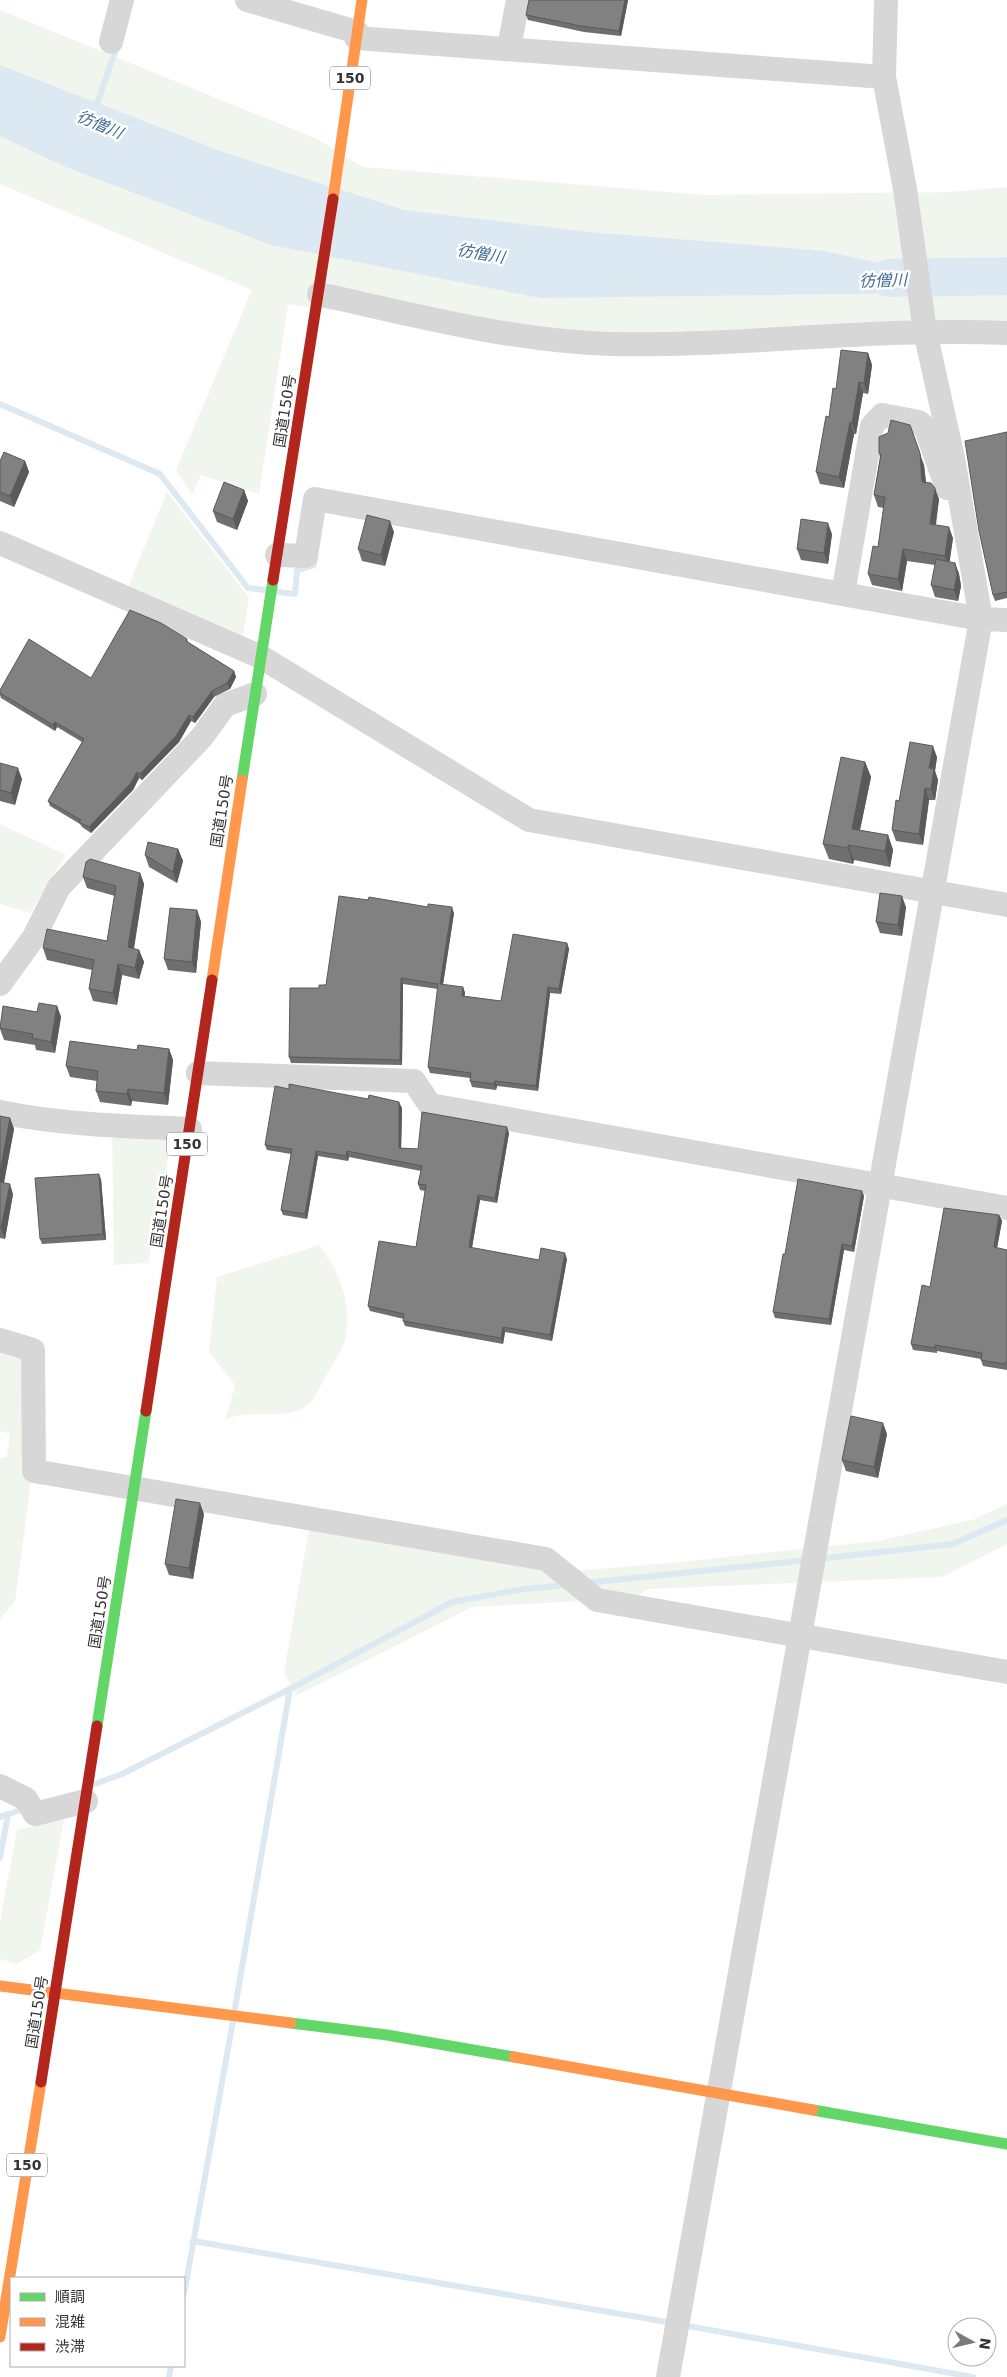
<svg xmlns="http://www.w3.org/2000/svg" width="1007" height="2377" font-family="'DejaVu Sans','Noto Sans JP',sans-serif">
  <rect width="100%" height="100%" fill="#fff"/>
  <g fill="#f0f5ed">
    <path d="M0,10L317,139L363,167L705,195L950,192L1007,187V329L538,337L286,304L288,305L259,494L201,475L192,494L176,470L252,290L0,184Z"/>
    <path d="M167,492L249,598L241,648L124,597Z"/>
    <path d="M0,824L66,855L30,913L0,904Z"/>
    <path d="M112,1126L174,1128L148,1263L114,1265Z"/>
    <path d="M319,1245C340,1272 353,1305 345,1340C341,1355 330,1368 323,1381C317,1391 315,1402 303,1408C282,1420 250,1408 225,1420L235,1385L209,1352L217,1277Z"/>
    <path d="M0,1341L33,1350L34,1459L15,1601L0,1619V1458L7,1457L10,1434L0,1431Z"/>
    <path d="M1007,1504V1544L942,1577L648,1589L635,1598L472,1607L296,1696L284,1672L311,1518L575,1571L680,1562L878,1541L975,1519Z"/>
    <path d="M64,1819L40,1950L17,1964L0,1959V1922L17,1830Z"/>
  </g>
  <path fill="#dde9f2" d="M0,65L223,152L404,210L589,232L825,251L1006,292L540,298L271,245L63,166L0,136Z"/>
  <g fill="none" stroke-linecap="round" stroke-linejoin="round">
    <g stroke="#dde9f2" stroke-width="6">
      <path d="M95,110L117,46"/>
      <path d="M0,404L160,474L248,588L265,590"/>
      <path d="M278,592L295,594L297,570L314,565L315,556"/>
      <path d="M819,1559L953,1544L1007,1520"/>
      <path d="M585,1583L809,1560"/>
      <path d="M95,1784L122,1774L290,1689L452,1602L524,1589L568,1585"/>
      <path d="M0,1817L27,1808"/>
      <path d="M0,1858L8,1814"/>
      <path d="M235,2008L290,1689"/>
      <path d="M193,2241L673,2323"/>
      <path d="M184,2294L233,2021"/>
      <path d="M682,2325L973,2377"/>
      <path d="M169,2377L171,2366"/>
    </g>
    <path stroke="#dde9f2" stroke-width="38" d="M889,278L1007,276"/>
    <g stroke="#d7d7d7" stroke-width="24">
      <path d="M247,0L357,32"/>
      <path d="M356,38L884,77"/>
      <path d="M111,42L122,0"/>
      <path d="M509,48L518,0"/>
      <path d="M319,294C414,315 512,341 610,344C742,347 874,327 1007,333"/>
      <path d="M0,543L261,657L529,820L1007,905"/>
      <path d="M277,555L306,556L315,499L981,619L1007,620"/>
      <path d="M843,594L872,426L882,415L919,422L926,429L947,488"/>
      <path d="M0,984L34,937L59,887L202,737L225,705L255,694"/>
      <path d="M198,1073L414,1081L430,1105L1007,1208"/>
      <path d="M0,1112C63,1125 126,1126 190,1129"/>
      <path d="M0,1340L33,1350L34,1471L546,1559L597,1600L1007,1672"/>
      <path d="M0,1786L26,1799L35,1814L86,1801"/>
      <path d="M668,2377L981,619L953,458L925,331L905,189L884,77L886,0"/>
    </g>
    <g stroke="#63d668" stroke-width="11">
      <path d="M242,780L273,580"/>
      <path d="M97,1726L146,1411"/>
      <path d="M291,2023L387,2035L514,2057"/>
      <path d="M813,2110L1007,2144"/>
    </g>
    <g stroke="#ff974d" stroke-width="11">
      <path d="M333,199L362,0"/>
      <path d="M212,980L242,780"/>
      <path d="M0,1986L291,2023"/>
      <path d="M514,2057L813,2110"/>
      <path d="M0,2337L41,2082"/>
    </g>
    <g stroke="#b3261e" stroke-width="11">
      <path d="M273,580L333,199"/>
      <path d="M146,1411L212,980"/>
      <path d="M41,2082L97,1726"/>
    </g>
  </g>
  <g fill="#6f6f6f">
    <path d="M628,0L621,36L584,32L528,20L526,15Z"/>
    <path d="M868,353L872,365L868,394L863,393L856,434H854L844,488L820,484L816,472L836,389Z"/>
    <path d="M1007,432V598L995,601L993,595Z"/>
    <path d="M879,453L924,465L926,482L939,499L936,525L953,538L949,562L955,563L959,574L961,586L958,601L935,597L931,585L935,565L907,561L902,591L872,585L868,574L878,547L884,508L878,507L874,495L880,458Z"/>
    <path d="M0,461H25L29,472L14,507L0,501Z"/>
    <path d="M244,490L248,501L237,530L217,522L213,511Z"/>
    <path d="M394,532L385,566L362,561L358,549Z"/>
    <path d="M832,534L828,564L801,560L797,549Z"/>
    <path d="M187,639L188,642L234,671L236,677L230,689L214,697L195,723L191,721L179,742L142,780L139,778L133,790L91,833L82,827L80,824L50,806L48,801L82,742L57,727L55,731L1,698L0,695V690L91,678Z"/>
    <path d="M937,757L935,771L938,780L935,800H929L923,845L896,841L892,830L899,801Z"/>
    <path d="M865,762L871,777L860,830L888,835L893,850L890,867L854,860L853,864L829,859L823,844Z"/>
    <path d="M0,763L22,779L15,805L0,801Z"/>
    <path d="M178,849L183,861L177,883L149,867L145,855Z"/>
    <path d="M140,873L144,884L134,949L139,950L144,962L139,979L122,975L117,1005L93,1001L89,989L92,970L47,960L43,948L107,941L115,896L87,888L83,877Z"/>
    <path d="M906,907L902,936L880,933L876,922Z"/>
    <path d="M197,910L201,922L196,973L168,970L164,959Z"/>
    <path d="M454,913L443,985L463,987L465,993L464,996L501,1001L567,943L569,949L561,994L550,993L538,1091L497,1086L496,1090L472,1087L470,1081V1078L430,1073L428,1067L438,989L403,984L402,1065L291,1063L289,1057L319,988Z"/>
    <path d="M57,1006L61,1017L55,1053L36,1050L35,1045L4,1040L0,1029V1026L37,1012Z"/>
    <path d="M169,1049L173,1060L168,1105L132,1101L131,1106L100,1102L96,1091L97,1081L70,1077L66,1066L137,1050Z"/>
    <path d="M368,1099L402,1108L401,1148L418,1149L509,1133L497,1203L480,1200L472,1248L539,1260L567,1259L552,1341L505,1332L503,1344L405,1326L403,1321L404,1319L370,1311L368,1306L416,1247L425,1191L420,1190L418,1184L421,1171L349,1157L348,1161L318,1156L307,1219L283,1215L281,1210L291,1154L267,1150L265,1145Z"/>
    <path d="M0,1116L10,1118L14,1129L4,1183L13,1194L5,1239L0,1238Z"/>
    <path d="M101,1179L106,1240L42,1244L40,1239Z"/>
    <path d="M864,1196L854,1252L844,1250L831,1325L775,1318L773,1312L785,1254Z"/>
    <path d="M999,1215L1002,1221L997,1248L1007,1250V1370L983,1366L981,1360V1359L937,1351V1353L913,1350L911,1344L930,1287Z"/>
    <path d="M887,1434L878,1478L846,1471L842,1460Z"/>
    <path d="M204,1514L193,1579L169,1575L165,1564Z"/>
  </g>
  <g fill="#5a5a5a">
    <path d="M625,0H628L621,36L619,31Z"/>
    <path d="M868,353L872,365L868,394L864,383Z"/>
    <path d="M859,382L863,393L856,434L852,423Z"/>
    <path d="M850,422L854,434L844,488L839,477Z"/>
    <path d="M910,425L924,465L927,493L922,482Z"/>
    <path d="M25,461L29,472L14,507L10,496Z"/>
    <path d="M935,488L939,499L934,535L930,524Z"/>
    <path d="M244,490L248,501L237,530L233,519Z"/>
    <path d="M390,521L394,532L385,566L381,555Z"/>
    <path d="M828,523L832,534L828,564L824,553Z"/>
    <path d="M949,527L953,538L949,567L945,556Z"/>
    <path d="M903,549L907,561L902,591L898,579Z"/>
    <path d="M955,563L959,574L961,586L958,601L954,590Z"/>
    <path d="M234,671L236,677L230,689L227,683Z"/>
    <path d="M212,691L214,697L195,723L193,717Z"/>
    <path d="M189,715L191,721L179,742L142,780L140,774Z"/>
    <path d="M55,722L57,727L55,731L53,725Z"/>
    <path d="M933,746L937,757L935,771L938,780L935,800L931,789L929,768Z"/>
    <path d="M865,762L871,777L857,844L852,829Z"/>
    <path d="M18,768L22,779L15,805L11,793Z"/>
    <path d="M137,772L139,778L133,790L91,833L89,827Z"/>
    <path d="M925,788L929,800L923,845L919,834Z"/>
    <path d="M888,835L893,850L890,867L885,851Z"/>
    <path d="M848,845L854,860L853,864L848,848Z"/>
    <path d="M178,849L183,861L177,883L173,872Z"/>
    <path d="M140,873L144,884L132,958L128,947Z"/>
    <path d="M902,896L906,907L902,936L898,925Z"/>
    <path d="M452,907L454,913L442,990L440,984Z"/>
    <path d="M197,910L201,922L196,973L192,962Z"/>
    <path d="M567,943L569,949L561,994L559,989Z"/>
    <path d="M139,950L144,962L139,979L135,968Z"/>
    <path d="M118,964L122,975L117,1005L113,993Z"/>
    <path d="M401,978L403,984L402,1065L400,1060Z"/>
    <path d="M463,987L465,993L464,1001L462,996Z"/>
    <path d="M548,987L550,993L538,1091L536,1086Z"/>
    <path d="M57,1006L61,1017L55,1053L51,1042Z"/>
    <path d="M169,1049L173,1060L168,1105L164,1093Z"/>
    <path d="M495,1081L497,1086L496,1090L494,1084Z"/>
    <path d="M128,1089L132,1101L131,1106L127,1094Z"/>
    <path d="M399,1102L402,1108L401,1154L399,1148Z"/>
    <path d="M10,1118L14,1129L2,1192L0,1186V1172Z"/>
    <path d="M507,1127L509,1133L497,1203L495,1198Z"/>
    <path d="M316,1151L318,1156L307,1219L305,1214Z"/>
    <path d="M347,1151L349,1157L348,1161L346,1156Z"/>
    <path d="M99,1174L101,1179L106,1240L103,1234Z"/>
    <path d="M10,1184L13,1194L5,1239L1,1228Z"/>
    <path d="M862,1191L864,1196L854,1252L852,1246Z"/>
    <path d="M478,1195L480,1200L471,1253L469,1247Z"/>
    <path d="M999,1215L1002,1221L996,1253L994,1247Z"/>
    <path d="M842,1244L844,1250L831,1325L829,1319Z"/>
    <path d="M565,1253L567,1259L552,1341L550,1335Z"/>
    <path d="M503,1327L505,1332L503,1344L501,1338Z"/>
    <path d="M883,1423L887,1434L878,1478L874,1467Z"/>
    <path d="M200,1503L204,1514L193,1579L189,1568Z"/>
  </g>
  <g fill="#818181" stroke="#5a5a5a">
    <path d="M529,0H625L619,31L581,26L526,15Z"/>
    <path d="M841,350L868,353L864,383L859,382L852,423L850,422L839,477L816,472L826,416L829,417L833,388L836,389Z"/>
    <path d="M891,420L910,425L920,453L922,482L931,483L935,488L930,524L949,527L945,556L903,549L898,579L868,574L873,546L878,547L885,497L874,495L881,454L879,453V437L888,433Z"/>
    <path d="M1007,432V592L993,595L979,531L965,441Z"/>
    <path d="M4,452L25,461L10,496L0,492V461Z"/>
    <path d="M224,482L244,490L233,519L213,511Z"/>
    <path d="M367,515L390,521L381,555L358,549Z"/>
    <path d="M801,519L828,523L824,553L797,549Z"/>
    <path d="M936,559L955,563L957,575L954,590L931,585Z"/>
    <path d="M130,610L161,623L187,639L186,641L234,671L227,683L212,691L193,717L189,715L176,736L140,774L137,772L130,784L89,827L79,822L81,820L48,801L84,739L55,722L53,725L0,693V690L29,639L91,678Z"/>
    <path d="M910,742L933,746L929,768L934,769L931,789L925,788L919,834L892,830L896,800L899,801Z"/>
    <path d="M841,757L865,762L852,829L888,835L885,851L848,845V848L823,844Z"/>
    <path d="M0,763L18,768L11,793L0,790Z"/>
    <path d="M148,842L178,849L173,872L145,855Z"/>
    <path d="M90,859L140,873L128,947L139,950L135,968L118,964L113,993L89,989L94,960L43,948L47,929L107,941L116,886L83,877L86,862Z"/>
    <path d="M880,893L902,896L898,925L876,922Z"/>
    <path d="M339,896L368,900L369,897L428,907V904L452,907L440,984L463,987L462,996L501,1001L513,934L567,943L559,989L548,987L536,1086L495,1081L494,1084L470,1081L471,1073L428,1067L438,984L401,978L400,1060L289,1057L290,988H319V985H326Z"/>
    <path d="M170,908L197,910L192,962L164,959Z"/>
    <path d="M39,1003L57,1006L51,1042L32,1038L33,1034L0,1028L3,1006L37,1012Z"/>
    <path d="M70,1041L137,1050L138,1045L169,1049L164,1093L128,1089L127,1094L96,1091L98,1071L66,1066Z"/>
    <path d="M289,1084L368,1099L369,1095L399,1102V1148L418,1149L422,1112L507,1127L495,1198L478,1195L469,1247L539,1260L541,1248L565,1253L550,1335L503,1327L501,1338L403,1321L404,1314L368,1306L379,1241L416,1247L426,1185L418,1184L422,1166L347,1151L346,1156L316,1151L305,1214L281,1210L292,1149L265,1145L275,1086L289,1089Z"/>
    <path d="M0,1116L10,1118L0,1172Z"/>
    <path d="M99,1174L103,1234L40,1239L35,1178Z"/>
    <path d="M798,1179L862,1191L852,1246L842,1244L829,1319L773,1312L783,1254H785Z"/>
    <path d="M0,1182L10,1184L1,1228H0Z"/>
    <path d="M944,1208L999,1215L994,1247L1007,1250V1362H1005V1364L981,1360L982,1353L935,1345V1348L911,1344L922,1285L930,1287Z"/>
    <path d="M851,1416L883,1423L874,1467L842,1460Z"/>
    <path d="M176,1499L200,1503L189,1568L165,1564Z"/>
  </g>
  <g text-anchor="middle" stroke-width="5" stroke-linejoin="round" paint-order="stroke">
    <g fill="#fff" stroke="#707070" stroke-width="1">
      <rect x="330" y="66.5" width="40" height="23" rx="4"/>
      <rect x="167" y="1132.5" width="40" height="23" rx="4"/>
      <rect x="7" y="2153.5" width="40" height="23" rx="4"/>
    </g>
    <g font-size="14" font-weight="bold" fill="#333">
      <text x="350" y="83">150</text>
      <text x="187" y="1149">150</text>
      <text x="27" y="2170">150</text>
    </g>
    <g font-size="15" fill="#333" stroke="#fff">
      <text transform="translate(285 411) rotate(-81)" y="5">国道150号</text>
      <text transform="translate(222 811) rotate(-81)" y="5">国道150号</text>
      <text transform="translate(162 1211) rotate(-81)" y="5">国道150号</text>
      <text transform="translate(100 1612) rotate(-81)" y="5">国道150号</text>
      <text transform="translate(37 2012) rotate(-81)" y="5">国道150号</text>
    </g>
    <g font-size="16" font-style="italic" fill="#406c95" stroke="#fff">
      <text transform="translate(100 124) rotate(23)" y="6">彷僧川</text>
      <text transform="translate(481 253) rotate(10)" y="6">彷僧川</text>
      <text transform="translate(883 280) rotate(-2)" y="6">彷僧川</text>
    </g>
  </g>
  <rect x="10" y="2277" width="175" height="90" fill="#ffffff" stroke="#adadad"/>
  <rect x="20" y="2293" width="25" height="8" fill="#63d668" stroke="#adadad"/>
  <text x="55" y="2302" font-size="15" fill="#333333">順調</text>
  <rect x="20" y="2318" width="25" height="8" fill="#ff974d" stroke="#adadad"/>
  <text x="55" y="2327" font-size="15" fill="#333333">混雑</text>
  <rect x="20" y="2343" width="25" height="8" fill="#b3261e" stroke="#adadad"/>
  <text x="55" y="2352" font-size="15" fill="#333333">渋滞</text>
  <g transform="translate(972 2342) rotate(98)"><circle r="24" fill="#ffffff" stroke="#adadad"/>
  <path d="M0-4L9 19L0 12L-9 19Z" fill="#7a7a7a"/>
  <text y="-8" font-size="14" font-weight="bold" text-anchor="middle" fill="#333333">N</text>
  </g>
</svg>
